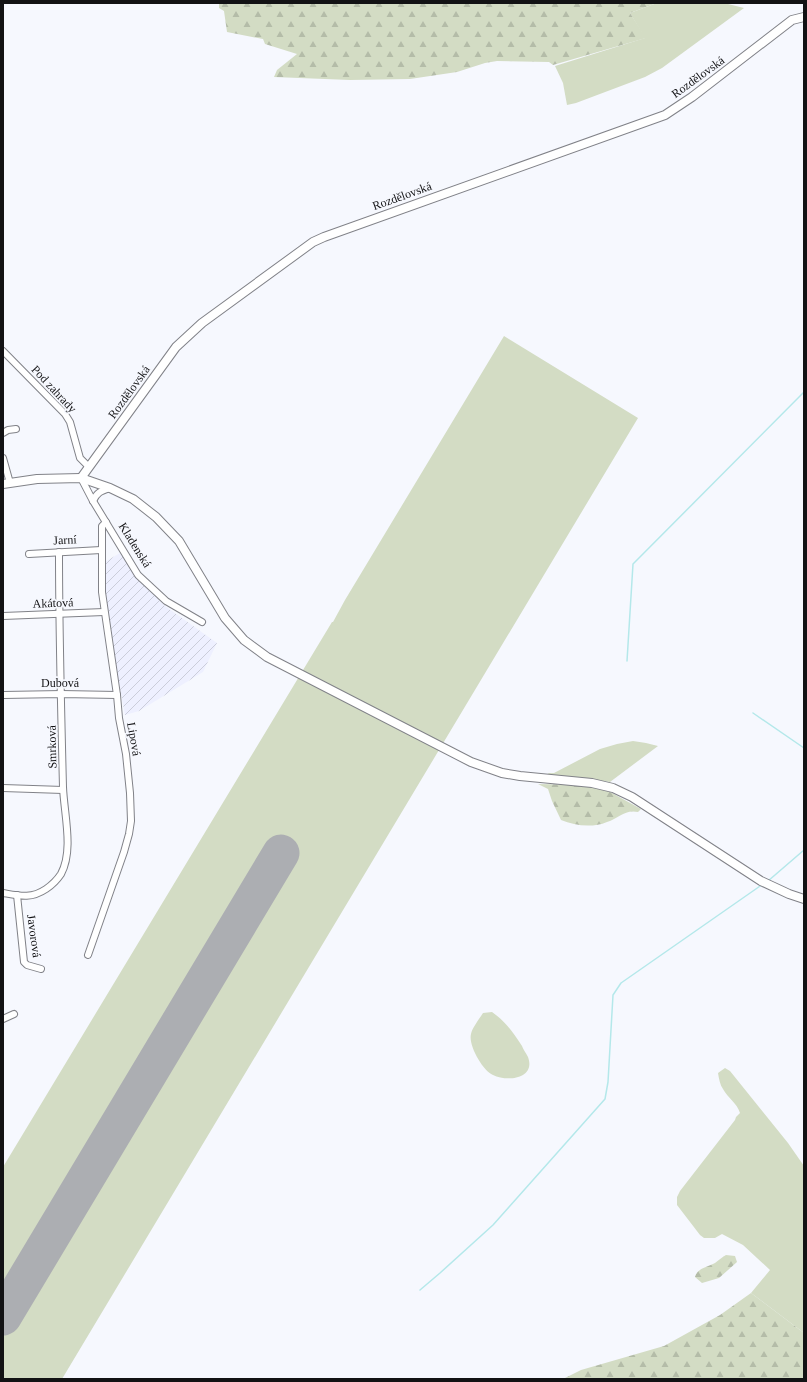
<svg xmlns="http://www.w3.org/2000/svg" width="807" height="1382" font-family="Georgia,serif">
  <defs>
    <pattern id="industrial-furrows" width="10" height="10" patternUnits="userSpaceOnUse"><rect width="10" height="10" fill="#eef0ff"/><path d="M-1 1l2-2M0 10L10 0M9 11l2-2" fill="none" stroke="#cbcdda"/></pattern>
    <pattern id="forest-firs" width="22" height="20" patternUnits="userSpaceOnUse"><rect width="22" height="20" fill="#d3dcc4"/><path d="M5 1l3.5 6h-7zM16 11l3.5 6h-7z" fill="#b4bca8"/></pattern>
  </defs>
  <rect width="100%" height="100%" fill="#f6f8fe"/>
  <path fill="url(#industrial-furrows)" d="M120,553L138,580L165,606L217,643L203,672L139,711L125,715L107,618L103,589V563Z"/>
  <g fill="#d3dcc4">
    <path d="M657,3H724L744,8L662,68L645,77L576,103L567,105L563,83L555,66L645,38L630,13Z"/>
    <path d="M504,336L638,418L62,1379H3V1167L332,622H333L345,600Z"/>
    <path d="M633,741L646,743L658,746L610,782L574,777L546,775L549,773H554L600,749L617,744Z"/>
    <path d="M492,1012C505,1021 513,1032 522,1046C523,1049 526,1053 528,1057C536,1079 507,1082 493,1075C483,1071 468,1045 471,1034C472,1028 480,1018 483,1013Z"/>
    <path d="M725,1068L730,1071L788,1143L804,1166V1333L751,1293L770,1270L743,1245L722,1234L715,1238H704L700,1235L677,1205V1197L680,1191L735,1120L736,1117L740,1113C737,1103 728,1098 723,1089C720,1085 719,1079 718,1073Z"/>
  </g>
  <g fill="url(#forest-firs)">
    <path d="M219,3H657L630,13L646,38L553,65L549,62L497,61L485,63L457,72L410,79L350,80L274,77L277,70L297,54L265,44L263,39L227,32L224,11L219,8Z"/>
    <path d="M538,784L584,785L601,787L641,809L638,812C625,809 619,818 607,822C593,828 575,826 561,820L552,801L548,789Z"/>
    <path d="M726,1255L735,1256L737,1262L719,1278L702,1283L695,1277C697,1268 708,1267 715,1263C719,1260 722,1257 726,1255Z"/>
    <path d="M751,1293L804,1333V1379H563L581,1370L664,1346L720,1315Z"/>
  </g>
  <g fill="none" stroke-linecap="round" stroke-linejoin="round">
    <g stroke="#b4e8ea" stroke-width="1.5">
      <path d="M627,661L633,564L804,392"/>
      <path d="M753,713L804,748"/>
      <path d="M768,881L804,850"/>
      <path d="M420,1290L440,1273L493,1225L605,1099L608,1082L613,995L621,983L763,884"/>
    </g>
    <path stroke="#acaeb2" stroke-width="37" d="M3,1317L281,853"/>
    <defs>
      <g id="minor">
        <path d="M3,351L65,414L70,422L80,458L89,467"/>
        <path d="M3,433L8,430L16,429"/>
        <path d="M3,458L10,483"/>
        <path d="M81,478L93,501L138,575L166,601L202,622"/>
        <path d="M93,501C97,492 101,491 110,488"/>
        <path d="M29,554L101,550"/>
        <path d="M3,616L104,612"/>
        <path d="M3,695L62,694L117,695"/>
        <path d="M3,788L63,790"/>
        <path d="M3,893C20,896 31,899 46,889C52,885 57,880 61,874C74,850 64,814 63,787C61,709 59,630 59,552"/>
        <path d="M17,895L24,962L27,965L41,969"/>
        <path d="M88,955L124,852L129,834L131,821L130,793L126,754L119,718L117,695L102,592V526L106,522"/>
        <path d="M3,1019L14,1014"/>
      </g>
      <g id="tertiary">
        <path d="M81,478L176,347L202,323L313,242L324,237L665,115L692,97L792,20L804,17"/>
        <path d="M3,484L37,479L81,478L110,488L133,499L156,517L179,541L225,618L244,640L267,657L471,762L502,773L520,776L592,783L613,788L632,797L761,881L789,894L804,899"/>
      </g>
    </defs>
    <use href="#minor" stroke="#818288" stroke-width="8"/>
    <use href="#tertiary" stroke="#818288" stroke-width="10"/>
    <use href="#minor" stroke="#fff" stroke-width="6"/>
    <use href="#tertiary" stroke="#fff" stroke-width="8"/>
  </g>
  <g text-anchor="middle" stroke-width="3.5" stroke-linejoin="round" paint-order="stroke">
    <g font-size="12" fill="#121214" stroke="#f6f8fe">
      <text transform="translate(698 77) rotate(-36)" y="4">Rozdělovská</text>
      <text transform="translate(402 196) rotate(-20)" y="4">Rozdělovská</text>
      <text transform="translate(54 389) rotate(47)" y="4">Pod zahrady</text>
      <text transform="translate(129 392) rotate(-54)" y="4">Rozdělovská</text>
      <text transform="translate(65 540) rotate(-3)" y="4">Jarní</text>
      <text transform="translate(135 545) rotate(58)" y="4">Kladenská</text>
      <text transform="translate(53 603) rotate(-2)" y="4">Akátová</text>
      <text x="60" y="687">Dubová</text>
      <text transform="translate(134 739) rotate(80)" y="4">Lipová</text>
      <text transform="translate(52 747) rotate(-91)" y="4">Smrková</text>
      <text transform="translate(34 936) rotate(82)" y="4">Javorová</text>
    </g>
  </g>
  <rect width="807" height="1382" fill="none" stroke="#121214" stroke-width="8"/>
</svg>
